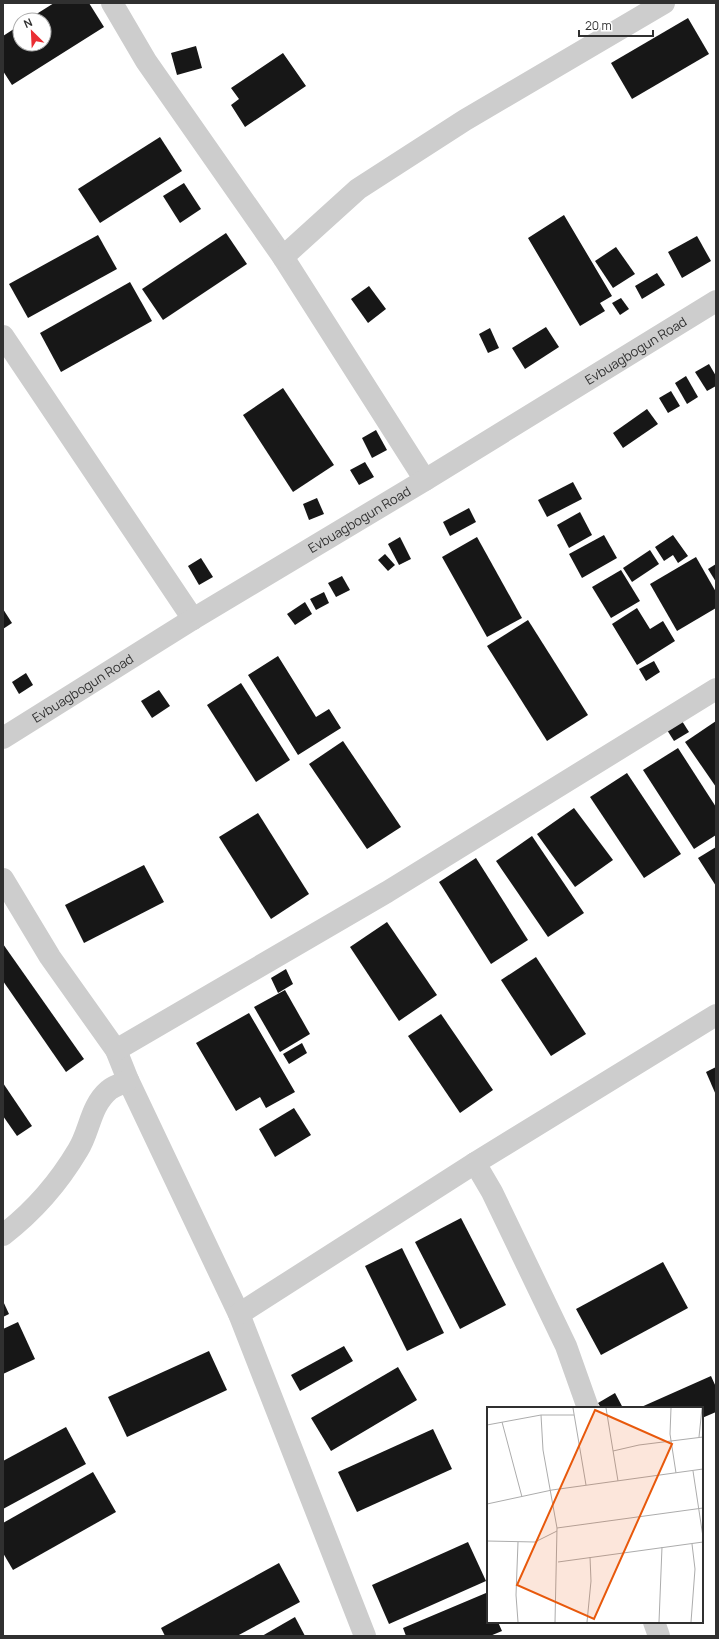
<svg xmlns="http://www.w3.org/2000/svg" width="719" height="1639" font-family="Manrope,sans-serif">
  <rect width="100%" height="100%" fill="#fff"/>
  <g fill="#171717">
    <path d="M54,3H89L104,27L12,85L3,71V36L20,25V44H44V20H27Z"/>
    <path d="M688,18L709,54L632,99L611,63Z"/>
    <path d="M196,46L202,68L177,75L171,53Z"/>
    <path d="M283,53L306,86L245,127L231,105L239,99L231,88Z"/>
    <path d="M160,137L182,171L100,223L78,189Z"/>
    <path d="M184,183L201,209L180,223L163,196Z"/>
    <path d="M564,215L612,296L600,303L605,311L580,326L528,238Z"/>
    <path d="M226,233L247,264L163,320L142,289Z"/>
    <path d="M98,235L117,269L28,318L9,284Z"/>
    <path d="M697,236L711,261L682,278L668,252Z"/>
    <path d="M616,247L635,274L613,288L595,261Z"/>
    <path d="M657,273L665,285L642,299L635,286Z"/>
    <path d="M130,282L152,321L61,372L40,333Z"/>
    <path d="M369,286L386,309L368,323L351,299Z"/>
    <path d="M621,298L629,309L620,315L612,303Z"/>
    <path d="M546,327L559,347L525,369L512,348Z"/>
    <path d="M490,328L499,348L488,353L479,334Z"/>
    <path d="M709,364L716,376V386L707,391L695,372Z"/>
    <path d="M686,376L698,397L687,404L675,383Z"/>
    <path d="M283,388L334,465L293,492L243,415Z"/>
    <path d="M671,391L680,406L668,413L659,398Z"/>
    <path d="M647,409L658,424L623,448L613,433Z"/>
    <path d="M376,430L387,450L372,458L362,438Z"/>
    <path d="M365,462L374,477L359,485L350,470Z"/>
    <path d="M573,482L582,499L547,517L538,500Z"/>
    <path d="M317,498L324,514L309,520L303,504Z"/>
    <path d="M469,508L476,522L450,536L443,522Z"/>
    <path d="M580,512L592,535L569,548L557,525Z"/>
    <path d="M604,535L617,558L582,578L569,554Z"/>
    <path d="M673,535L688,556L678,563L673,555L664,561L655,547Z"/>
    <path d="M400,537L411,559L399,565L388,544Z"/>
    <path d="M477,537L522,618L487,637L442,557Z"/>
    <path d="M650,550L659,564L632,582L623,568Z"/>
    <path d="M385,554L395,565L388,571L378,560Z"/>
    <path d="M696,557L716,592V608L677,631L650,584Z"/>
    <path d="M201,558L213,577L199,585L188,566Z"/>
    <path d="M716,564V582L708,569Z"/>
    <path d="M621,570L640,601L611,618L592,587Z"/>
    <path d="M342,576L350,590L336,597L328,583Z"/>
    <path d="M324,592L329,603L316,610L310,599Z"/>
    <path d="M305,602L312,614L295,625L287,614Z"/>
    <path d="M637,608L650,629L663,621L675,641L637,665L612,624Z"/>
    <path d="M3,609L12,623L3,629Z"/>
    <path d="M528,620L588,715L547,741L487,646Z"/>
    <path d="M278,656L316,717L329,709L341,728L298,755L248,675Z"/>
    <path d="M654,661L660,672L646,681L639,669Z"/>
    <path d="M26,673L33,685L19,694L12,682Z"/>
    <path d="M241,683L290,760L256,782L207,705Z"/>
    <path d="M159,690L170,706L152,718L141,701Z"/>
    <path d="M682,721L689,732L674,741L667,730Z"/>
    <path d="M716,721V787L685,742Z"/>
    <path d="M343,741L401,827L367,849L309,764Z"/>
    <path d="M678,748L716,807V835L694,849L643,770Z"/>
    <path d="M627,773L681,854L644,878L590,797Z"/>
    <path d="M574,808L613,860L575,887L537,834Z"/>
    <path d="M258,813L309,894L271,919L219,837Z"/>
    <path d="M532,836L584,913L548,937L496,861Z"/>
    <path d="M716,847V886L698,858Z"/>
    <path d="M476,858L528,940L491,964L439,882Z"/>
    <path d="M144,865L164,902L84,943L65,905Z"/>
    <path d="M387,922L437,995L399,1021L350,947Z"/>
    <path d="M3,944L84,1059L66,1072L3,981Z"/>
    <path d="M536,957L586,1034L551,1056L501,980Z"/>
    <path d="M286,969L293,984L278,993L271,978Z"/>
    <path d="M285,990L310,1034L280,1052L254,1007Z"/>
    <path d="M249,1013L295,1092L266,1108L260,1097L236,1111L196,1043Z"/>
    <path d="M441,1014L493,1090L460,1113L408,1036Z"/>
    <path d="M302,1043L307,1053L289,1064L283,1054Z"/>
    <path d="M716,1067V1095L706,1072Z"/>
    <path d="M3,1083L32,1126L17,1136L3,1116Z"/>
    <path d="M294,1108L311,1135L275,1157L259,1129Z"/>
    <path d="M461,1218L506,1305L460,1329L415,1242Z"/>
    <path d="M402,1248L444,1333L407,1351L365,1266Z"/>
    <path d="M663,1262L688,1308L601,1355L576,1309Z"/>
    <path d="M3,1301L9,1314L3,1317Z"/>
    <path d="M18,1322L35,1359L3,1374V1329Z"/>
    <path d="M344,1346L353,1361L300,1391L291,1375Z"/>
    <path d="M209,1351L227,1390L127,1437L108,1397Z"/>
    <path d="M398,1367L417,1400L331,1451L311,1418Z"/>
    <path d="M711,1376L716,1387V1412L702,1418V1408H639Z"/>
    <path d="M615,1393L623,1408H601L598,1403Z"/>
    <path d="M66,1427L86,1464L3,1509V1461Z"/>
    <path d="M433,1429L452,1469L357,1512L338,1472Z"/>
    <path d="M93,1472L116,1512L13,1570L3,1553V1523Z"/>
    <path d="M468,1542L486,1581L389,1624L372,1585Z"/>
    <path d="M279,1563L300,1602L237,1636H165L161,1628Z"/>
    <path d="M486,1593L488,1598V1622H498L502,1631L490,1636H406L403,1628Z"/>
    <path d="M295,1617L305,1636H262Z"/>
  </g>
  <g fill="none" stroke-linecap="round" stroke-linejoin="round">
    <g stroke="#cdcdcd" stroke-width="22">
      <path d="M112,3L146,61L283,257L425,480"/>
      <path d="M283,257L358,189L465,120L664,3"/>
      <path d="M3,336L193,619"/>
      <path id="s1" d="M3,738L193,619L425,480L716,301"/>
      <path d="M3,879L50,957L116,1050L128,1080L239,1314L365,1636"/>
      <path d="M116,1050L387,892L716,689"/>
      <path d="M475,1163L492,1192L566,1346L588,1408"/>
      <path d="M3,1235C33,1212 59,1182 78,1150C90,1131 90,1106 109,1090C114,1086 122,1084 128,1080"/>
      <path d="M239,1314L475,1163L716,1015"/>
      <path d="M654,1622L659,1636"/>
    </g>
  </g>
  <g text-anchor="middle" stroke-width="4" stroke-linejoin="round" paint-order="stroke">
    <g font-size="13" fill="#303030" stroke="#fff">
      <text dy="5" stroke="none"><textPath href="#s1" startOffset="742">Evbuagbogun Road</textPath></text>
      <text dy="5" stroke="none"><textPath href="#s1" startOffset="418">Evbuagbogun Road</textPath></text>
      <text dy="5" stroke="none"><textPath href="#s1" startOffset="94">Evbuagbogun Road</textPath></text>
    </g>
  </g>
  <g transform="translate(487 1407)">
    <rect width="216" height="216" fill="#fff"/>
    <path fill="none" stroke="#acacac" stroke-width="1" d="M86,1L99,78M119,1L131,74M184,1L183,27L189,66M54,8L56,43L70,121L68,215M15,15L35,90M0,18L54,8H87M212,30L215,1M126,44L152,38L216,30M206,64L216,130M0,97L65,83L216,62M70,121L216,101M0,134L48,135L70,124M31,135L29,188L31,215M71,155L216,135M100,215L104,174L103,150M172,215L175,140M204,215L208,162L205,137"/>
    <path fill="#e8590c" fill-opacity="0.15" stroke="#e8590c" stroke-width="2" d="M108,3L185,37L107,212L30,178Z"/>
    <rect width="216" height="216" fill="none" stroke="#303030" stroke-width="2"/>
  </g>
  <rect width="719" height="1639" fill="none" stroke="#303030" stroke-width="8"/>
  <g transform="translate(32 32) rotate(336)"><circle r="19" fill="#ffffff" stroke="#acacac"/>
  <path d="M0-3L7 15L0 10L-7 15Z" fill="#ea2e33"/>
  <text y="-6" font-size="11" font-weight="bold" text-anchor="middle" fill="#303030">N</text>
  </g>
  <path d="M579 30v6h74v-6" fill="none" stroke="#303030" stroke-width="2"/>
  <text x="585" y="30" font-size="12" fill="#303030" stroke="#ffffff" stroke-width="3" paint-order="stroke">20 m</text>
</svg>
